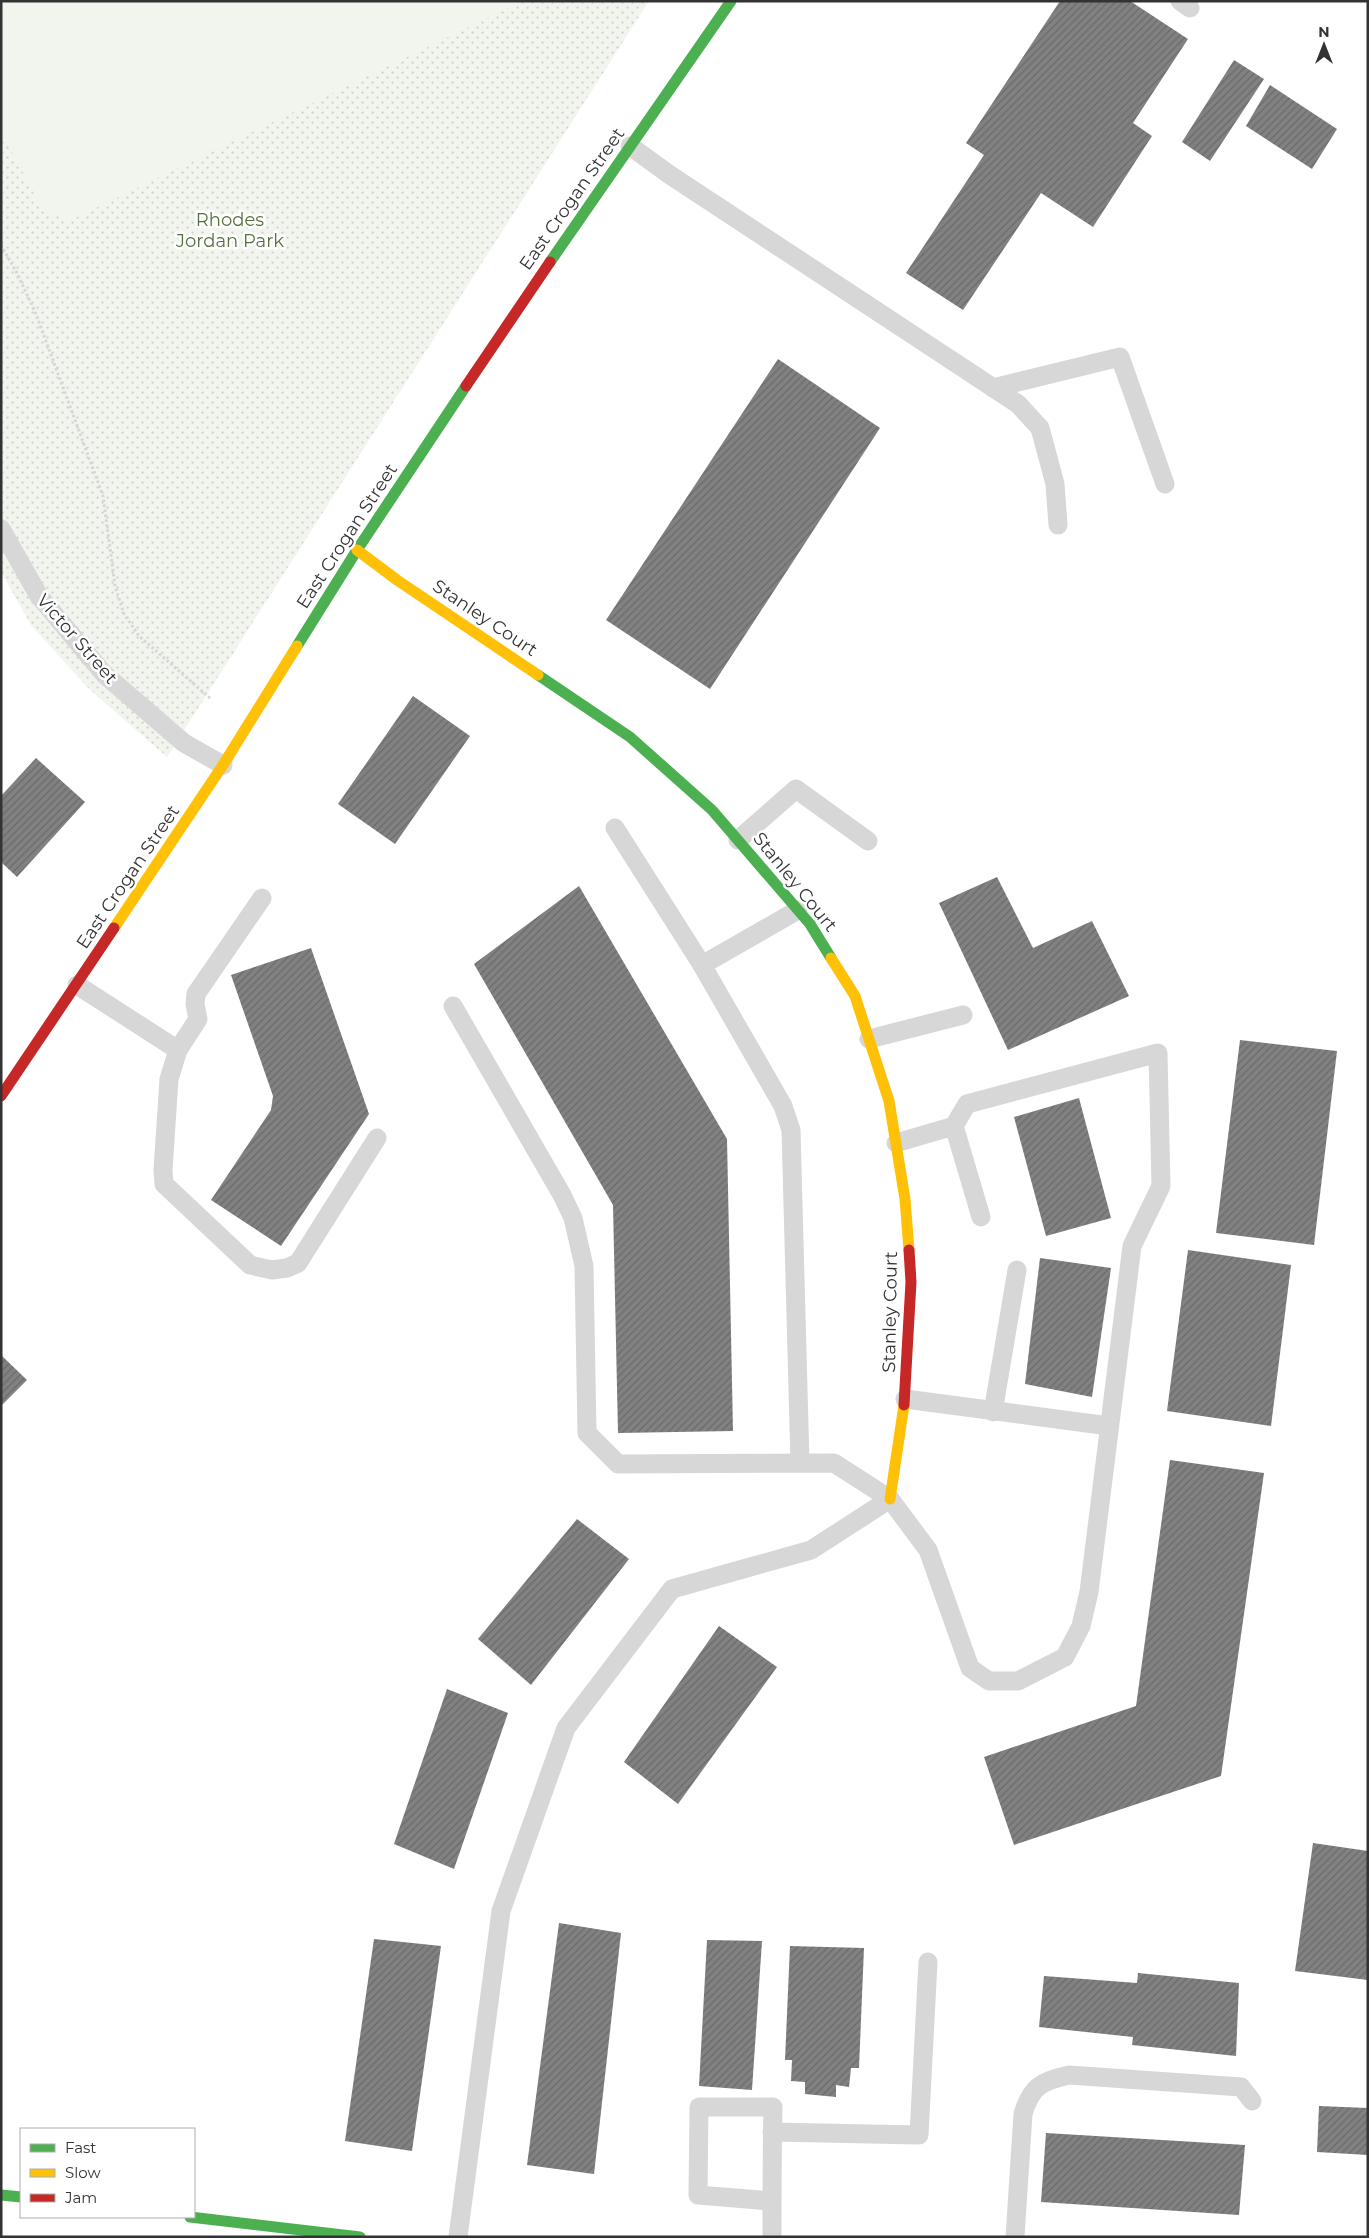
<svg xmlns="http://www.w3.org/2000/svg" width="1369" height="2238" font-family="Montserrat,sans-serif">
  <defs>
    <pattern id="park-dots" width="8" height="8" patternUnits="userSpaceOnUse" patternTransform="scale(1.25)"><rect width="8" height="8" fill="#f1f5ed"/><path d="M2 2h.1M6 6h.1" fill="none" stroke="#cfd2cc" stroke-width="1.8" stroke-linecap="round"/></pattern>
    <pattern id="building-hatch" width="6" height="6" patternUnits="userSpaceOnUse" patternTransform="scale(1.25)"><rect width="6" height="6" fill="#818181"/><path d="M-1 1l2-2M0 6l6-6M5 7l2-2" fill="none" stroke="#6a6a6a"/></pattern>
  </defs>
  <rect width="100%" height="100%" fill="#fff"/>
  <path fill="url(#park-dots)" d="M1,1H649L167,757L89,689L31,625L1,572Z"/>
  <path fill="#f1f5ed" d="M1,1H523L71,220L44,212L1,132Z"/>
  <g fill="url(#building-hatch)">
    <path d="M1060,1H1130L1188,39L1133,123L1152,136L1093,227L1041,193L963,310L906,273L984,155L966,143Z"/>
    <path d="M1234,60L1264,79L1210,161L1182,142Z"/>
    <path d="M1270,85L1337,129L1312,169L1246,126Z"/>
    <path d="M778,359L880,428L710,689L606,620Z"/>
    <path d="M413,696L470,736L395,844L338,804Z"/>
    <path d="M36,758L85,802L17,877L1,862V796Z"/>
    <path d="M997,877L1033,948L1092,921L1129,996L1008,1050L939,903Z"/>
    <path d="M579,886L727,1139L733,1431L618,1433L613,1205L474,964Z"/>
    <path d="M311,948L369,1114L281,1246L211,1200L271,1110L273,1096L231,975Z"/>
    <path d="M1240,1040L1337,1051L1314,1245L1216,1233Z"/>
    <path d="M1079,1098L1111,1218L1046,1236L1014,1117Z"/>
    <path d="M1188,1250L1291,1265L1271,1426L1167,1411Z"/>
    <path d="M1040,1258L1111,1268L1092,1397L1025,1384Z"/>
    <path d="M1,1355L27,1380L1,1406Z"/>
    <path d="M1170,1460L1264,1473L1221,1776L1014,1845L984,1757L1136,1706Z"/>
    <path d="M577,1519L629,1559L531,1685L478,1639Z"/>
    <path d="M719,1626L777,1667L678,1804L624,1762Z"/>
    <path d="M447,1689L508,1713L454,1869L394,1844Z"/>
    <path d="M1313,1843L1368,1851V1980L1295,1971Z"/>
    <path d="M559,1923L621,1933L594,2174L527,2165Z"/>
    <path d="M374,1939L441,1946L412,2151L345,2141Z"/>
    <path d="M707,1940L762,1941L752,2090L699,2086Z"/>
    <path d="M790,1946L864,1948L859,2068H851L849,2087L836,2085V2097L805,2094V2082L791,2081L792,2060H785Z"/>
    <path d="M1138,1973L1239,1983L1236,2056L1132,2045L1133,2037L1039,2027L1044,1976L1137,1983Z"/>
    <path d="M1319,2106L1368,2108V2155L1317,2152Z"/>
    <path d="M1046,2133L1245,2145L1239,2215L1041,2202Z"/>
  </g>
  <g fill="none" stroke-linecap="round" stroke-linejoin="round">
    <path stroke="#d6d6d6" stroke-width="3" stroke-dasharray="2.5 2.5" stroke-linecap="butt" d="M1,245L18,275L36,314L103,496L115,586L124,614L139,636L210,698"/>
    <g stroke="#d7d7d7" stroke-width="19">
      <path d="M1180,1L1190,8"/>
      <path d="M630,146L670,175L1018,404L1040,428L1055,484L1058,525"/>
      <path d="M993,388L1120,357L1165,484"/>
      <path d="M1,529L39,596L104,674L184,743L223,765"/>
      <path d="M615,828L702,965L783,1106L791,1130L800,1463"/>
      <path d="M738,840L796,789L868,841"/>
      <path d="M262,898L196,994L195,1004L198,1019L178,1050L169,1079L163,1170L164,1184L250,1265L272,1270L287,1268L298,1263L377,1138"/>
      <path d="M702,965L798,910"/>
      <path d="M77,985L178,1050"/>
      <path d="M453,1006L562,1195L573,1218L584,1266L587,1433L618,1464L834,1463L890,1499L928,1550L970,1668L989,1681H1018L1065,1657L1081,1626L1089,1592L1132,1246L1161,1186L1158,1053L967,1104L954,1126L896,1143"/>
      <path d="M869,1039L963,1015"/>
      <path d="M954,1126L981,1217"/>
      <path d="M905,1399L1109,1426"/>
      <path d="M993,1412L1017,1270"/>
      <path d="M772,2132L919,2135L928,1962"/>
      <path d="M458,2237L501,1911L566,1728L672,1589L811,1550L890,1499"/>
      <path d="M772,2237C772,2193 772,2150 773,2107H699L698,2195L772,2201"/>
      <path d="M1015,2237L1023,2114C1031,2086 1042,2081 1069,2075L1241,2087L1252,2101"/>
    </g>
    <g stroke="#4caf50" stroke-width="11">
      <path d="M550,262L731,1"/>
      <path d="M297,646L357,550L466,386"/>
      <path d="M538,675L630,737L712,810L810,924L831,958"/>
      <path d="M1,2195L21,2197"/>
      <path d="M190,2217L360,2237"/>
    </g>
    <g stroke="#ffc107" stroke-width="11">
      <path d="M357,550L397,580L538,675"/>
      <path d="M114,928L223,765L297,646"/>
      <path d="M831,958L855,996L889,1101L905,1199L909,1250"/>
      <path d="M890,1499L904,1405"/>
    </g>
    <g stroke="#c62828" stroke-width="11">
      <path d="M466,386L550,262"/>
      <path d="M1,1096L114,928"/>
      <path d="M904,1405L911,1282L909,1250"/>
    </g>
  </g>
  <g text-anchor="middle" stroke-width="5" stroke-linejoin="round" paint-order="stroke">
    <g font-size="18" fill="#333" stroke="#fff">
      <text transform="translate(572 199) rotate(-55)" y="6">East Crogan Street</text>
      <text transform="translate(347 536) rotate(-57)" y="6">East Crogan Street</text>
      <text transform="translate(485 618) rotate(34)" y="6">Stanley Court</text>
      <text transform="translate(77 639) rotate(49)" y="6">Victor Street</text>
      <text transform="translate(128 877) rotate(-56)" y="6">East Crogan Street</text>
      <text transform="translate(795 882) rotate(51)" y="6">Stanley Court</text>
      <text transform="translate(890 1312) rotate(-89)" y="6">Stanley Court</text>
    </g>
    <g font-size="18" fill="#56703f" stroke="#fff">
      <text x="230" y="226">Rhodes<tspan x="230" dy="21">Jordan Park</tspan></text>
    </g>
  </g>
  <rect width="1369" height="2238" fill="none" stroke="#333333" stroke-width="5"/>
  <rect x="20" y="2128" width="175" height="90" fill="#ffffff" stroke="#adadad"/>
  <rect x="30" y="2144" width="25" height="8" fill="#4caf50" stroke="#adadad"/>
  <text x="65" y="2153" font-size="15" fill="#333333">Fast</text>
  <rect x="30" y="2169" width="25" height="8" fill="#ffc107" stroke="#adadad"/>
  <text x="65" y="2178" font-size="15" fill="#333333">Slow</text>
  <rect x="30" y="2194" width="25" height="8" fill="#c62828" stroke="#adadad"/>
  <text x="65" y="2203" font-size="15" fill="#333333">Jam</text>
  <g transform="translate(1324 45)" stroke="#ffffff" stroke-width="4" paint-order="stroke">
  <path d="M0-4L9 19L0 12L-9 19Z" fill="#333333"/>
  <text y="-8" font-size="14" font-weight="bold" text-anchor="middle" fill="#333333">N</text>
  </g>
</svg>
